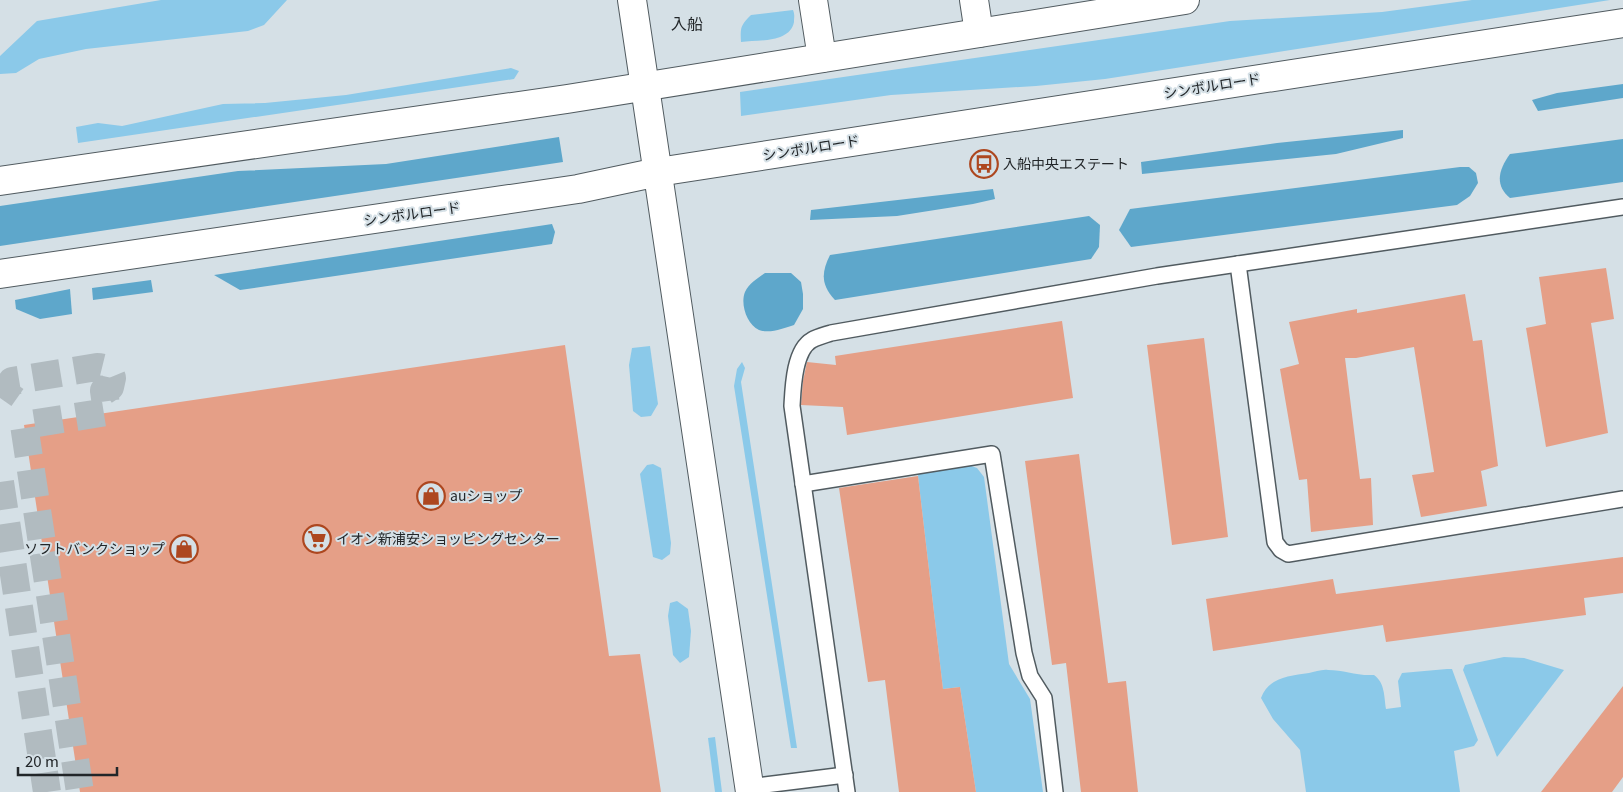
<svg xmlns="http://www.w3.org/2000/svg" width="1623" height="792" font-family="Georgia,'Noto Sans JP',serif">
  <rect width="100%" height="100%" fill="#d5e0e6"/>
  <g fill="#8bc9e9">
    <path d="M161,0H287L264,25L248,31L86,49L39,59L16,73L0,74V56L37,21Z"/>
    <path d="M1472,0H1610L1105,79L1036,86L891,95L741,116L740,92L1230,21L1382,12Z"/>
    <path d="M793,10C795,15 794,17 794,22C790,43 758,40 741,42C740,27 741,25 751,15Z"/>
    <path d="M511,68L519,71L514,79L78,143L76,127L98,123L122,126L223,104L265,103L346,95Z"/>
    <path d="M650,346L658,404L651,416L641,417L633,411L629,365L632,348Z"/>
    <path d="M742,362L745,368L741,382L797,748H791L734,386L737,369Z"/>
    <path d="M653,464L661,468L671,543L670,554L662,560L653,557L640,474L647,465Z"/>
    <path d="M966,464L977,468L984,477L1009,664L1030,699L1043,792H976L960,687L943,689L918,476L919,472Z"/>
    <path d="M677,601L688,609L691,631L689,657L680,663L673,655L668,616L670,603Z"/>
    <path d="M1504,657L1524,658L1564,670L1497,757L1463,670L1465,665Z"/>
    <path d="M1447,669H1452L1478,740L1474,746L1454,751L1460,792H1306L1300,750L1273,719L1261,698C1269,677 1289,676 1309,673C1315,672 1322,669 1328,670C1344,670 1356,676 1374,675C1385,683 1384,696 1386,709L1401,707L1398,681L1402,673Z"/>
    <path d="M715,737L722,792H715L708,738Z"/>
  </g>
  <g fill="#5ea7cb">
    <path d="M1623,84V98L1538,111L1532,100L1557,93Z"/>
    <path d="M1403,130V138L1336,154L1142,174L1141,162L1277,143Z"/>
    <path d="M559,137L563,162L0,246V206L238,171L386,164Z"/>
    <path d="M1623,139V182L1510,198C1494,185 1499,169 1510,154Z"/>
    <path d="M1460,167H1469L1476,173L1478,183L1470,196L1457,205L1131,247L1119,230L1130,209Z"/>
    <path d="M993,189L995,199L973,204L897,216L810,220L811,210Z"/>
    <path d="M1089,216L1100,225L1099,247L1091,259L835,300C821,285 821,273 830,255Z"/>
    <path d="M552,224L555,232L552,244L240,290L214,275Z"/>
    <path d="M765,273H791L801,282L803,294V309L794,325C784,328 770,334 759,330C747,325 740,304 745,292C749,283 758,278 765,273Z"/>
    <path d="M151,280L153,292L93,300L92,288Z"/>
    <path d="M70,289L72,314L40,319L16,309L15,300Z"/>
  </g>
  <g fill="#e59f87">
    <path d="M1606,268L1614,319L1591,323L1608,433L1546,447L1526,328L1546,324L1539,277Z"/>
    <path d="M1465,294L1473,341L1482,340L1498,466L1481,471L1487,506L1421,517L1412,475L1434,472L1414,347L1356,358H1345L1360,479L1371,478L1373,525L1311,532L1307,479L1299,480L1280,369L1299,364L1289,322L1357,309V313Z"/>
    <path d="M1062,321L1073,398L847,435L843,407L801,405L803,381L807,362L836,365L835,356Z"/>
    <path d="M1204,338L1228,537L1172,545L1147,345Z"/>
    <path d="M565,345L609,656L640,654L661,792H80L24,425Z"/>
    <path d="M1079,454L1108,683L1126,681L1138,792H1081L1066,663L1052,665L1025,461Z"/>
    <path d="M918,476L943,689L960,687L976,792H899L885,680L868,682L839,488Z"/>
    <path d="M1623,557V593L1584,598L1586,615L1386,642L1383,625L1213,651L1206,599L1333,579L1336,594Z"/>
    <path d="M1623,686V777L1612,792H1541Z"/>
  </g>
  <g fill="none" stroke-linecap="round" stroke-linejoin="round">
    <g stroke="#b1bbc0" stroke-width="28" stroke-dasharray="28 14" stroke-linecap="butt">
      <path d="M0,398L12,381L97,367C105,367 109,370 112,378L110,387L104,391L107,412L24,425L80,792"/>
      <path d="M0,482L47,792"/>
    </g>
    <defs>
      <g id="lane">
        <path d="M1238,264L1275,542L1281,550L1288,554L1623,499"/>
        <path d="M803,484L992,454L1024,653L1030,676L1044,698L1055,792"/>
        <path d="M749,787L845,775"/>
        <path d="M847,792L792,406C793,388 794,350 812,340C817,337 825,335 831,333L1157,276L1623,207"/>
      </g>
      <g id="street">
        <path d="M813,0L822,58"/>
        <path d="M974,0L979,33"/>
      </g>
      <g id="secondary">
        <path d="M632,0L750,792"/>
        <path d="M0,181L567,99L1185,0"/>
        <path d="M0,274L578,189L658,172L1623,23"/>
      </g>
    </defs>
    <use href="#lane" stroke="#515b60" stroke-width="18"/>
    <use href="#street" stroke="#515b60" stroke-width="30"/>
    <use href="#secondary" stroke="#515b60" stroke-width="30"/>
    <use href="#lane" stroke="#fff" stroke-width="15"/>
    <use href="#street" stroke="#fff" stroke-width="28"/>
    <use href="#secondary" stroke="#fff" stroke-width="28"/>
  </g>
  <defs>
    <symbol id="bus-ring" viewBox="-11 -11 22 22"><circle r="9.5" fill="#d5e0e6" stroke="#ad471f" stroke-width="1.5"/><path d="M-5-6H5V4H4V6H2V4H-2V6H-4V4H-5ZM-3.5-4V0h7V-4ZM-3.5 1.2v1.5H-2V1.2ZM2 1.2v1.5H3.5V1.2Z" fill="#ad471f"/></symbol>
    <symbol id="shop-ring" viewBox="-11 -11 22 22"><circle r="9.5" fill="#d5e0e6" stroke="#ad471f" stroke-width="1.5"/><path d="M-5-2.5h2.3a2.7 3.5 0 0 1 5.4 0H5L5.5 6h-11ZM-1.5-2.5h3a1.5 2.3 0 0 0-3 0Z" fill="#ad471f"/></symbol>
    <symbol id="supermarket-ring" viewBox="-11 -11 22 22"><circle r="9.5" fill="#d5e0e6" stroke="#ad471f" stroke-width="1.5"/><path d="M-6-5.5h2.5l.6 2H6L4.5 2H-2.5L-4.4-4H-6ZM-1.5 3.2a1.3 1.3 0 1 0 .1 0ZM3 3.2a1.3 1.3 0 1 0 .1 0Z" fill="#ad471f"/></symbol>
  </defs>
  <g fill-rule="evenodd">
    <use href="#bus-ring" x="968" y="148" width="32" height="32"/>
    <use href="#shop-ring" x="415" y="480" width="32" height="32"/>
    <use href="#supermarket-ring" x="301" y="523" width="32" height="32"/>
    <use href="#shop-ring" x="168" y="533" width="32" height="32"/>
  </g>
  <g text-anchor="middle" stroke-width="4" stroke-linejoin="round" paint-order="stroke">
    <g font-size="14" fill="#222629" stroke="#d5e0e6">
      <text transform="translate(1212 86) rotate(-9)" y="5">シンボルロード</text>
      <text transform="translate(811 148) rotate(-9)" y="5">シンボルロード</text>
      <text transform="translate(412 214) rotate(-8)" y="5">シンボルロード</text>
    </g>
    <g font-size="14" fill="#222629" stroke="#d5e0e6" text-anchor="start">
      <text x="1003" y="169">入船中央エステート</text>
      <text x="450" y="501">auショップ</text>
      <text x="336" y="544">イオン新浦安ショッピングセンター</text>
      <text x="165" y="554" text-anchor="end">ソフトバンクショップ</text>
    </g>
    <g font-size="16" fill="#222629" stroke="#d5e0e6">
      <text x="687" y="30">入船</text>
    </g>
  </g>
  <path d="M18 767v8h99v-8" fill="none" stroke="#222629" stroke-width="2.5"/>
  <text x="25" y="767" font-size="15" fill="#222629" stroke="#d5e0e6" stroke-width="4" paint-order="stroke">20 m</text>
</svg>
